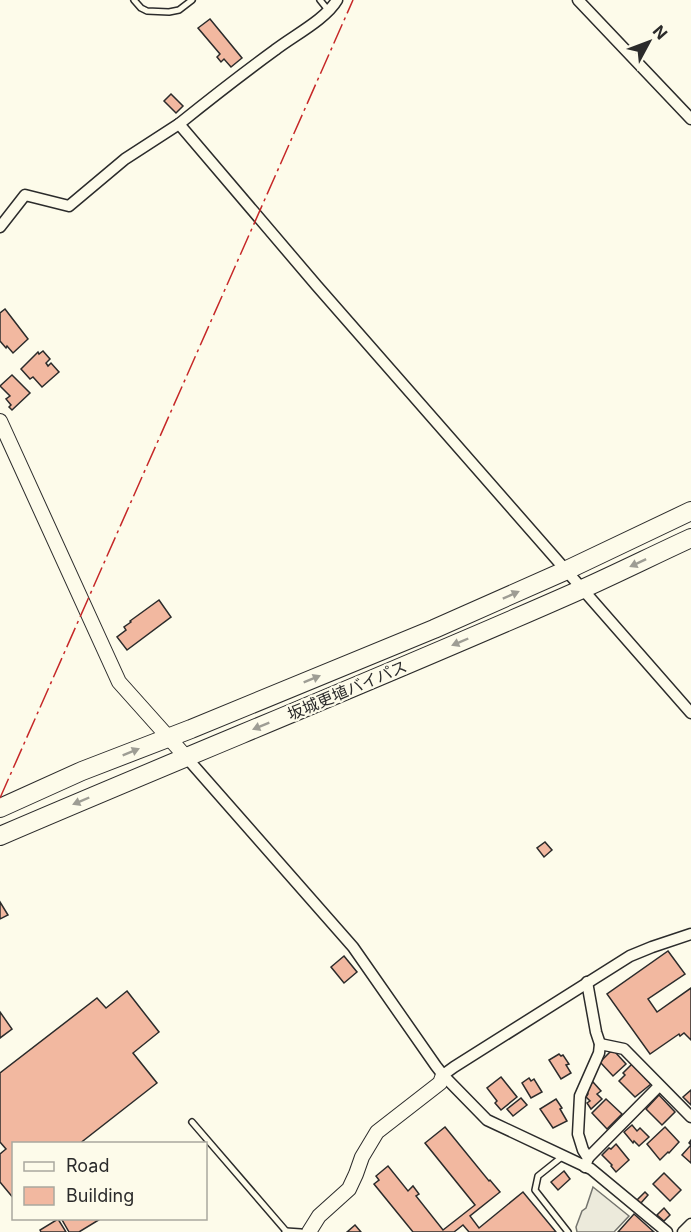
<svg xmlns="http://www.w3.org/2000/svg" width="691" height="1232" font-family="Inter,'Noto Sans JP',sans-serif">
  <rect width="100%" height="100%" fill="#fdfbea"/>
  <path fill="#eceadb" stroke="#74746e" stroke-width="1.5" d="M593,1187L629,1216L614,1232H577L576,1227L582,1211L586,1208Z"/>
  <g fill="#f2b8a0" stroke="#2b2b2b" stroke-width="1.5">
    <path d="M210,19L242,58L231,67L224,59L221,62L217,57L220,54L198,28Z"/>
    <path d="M171,94L183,106L176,113L164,101Z"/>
    <path d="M5,309L28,339L13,353L7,346L6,348L0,341V313Z"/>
    <path d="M43,351L50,359L46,363L48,366L51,363L59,372L42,387L33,377L30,379L21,369L38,352L39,354Z"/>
    <path d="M12,375L30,393L12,410L9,407L11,405L6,399L10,396L0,386Z"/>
    <path d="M159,600L171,617L127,650L117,637L126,630L124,627L131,622L130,621Z"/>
    <path d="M545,842L552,850L544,857L537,848Z"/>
    <path d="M0,902L8,915L0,919Z"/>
    <path d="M668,951L685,974L648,999L657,1012L691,988V1040L684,1033L680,1036L679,1034L650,1054L607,994Z"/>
    <path d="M344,956L357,972L344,983L331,967Z"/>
    <path d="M127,991L159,1032L133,1053L157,1083L79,1144H14V1199L0,1182V1154L6,1149L0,1142V1073L97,998L106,1008Z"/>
    <path d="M0,1012L12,1029L0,1038Z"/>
    <path d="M610,1052H615L626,1064L613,1076L600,1062Z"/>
    <path d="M559,1054L561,1056L563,1055L569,1064L566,1065L571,1073L561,1079L549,1060Z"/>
    <path d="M633,1063L646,1077L645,1078L651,1084L635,1097L619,1081L625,1075L623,1073Z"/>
    <path d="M501,1077L517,1097L501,1110L495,1103L497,1101L487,1088Z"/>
    <path d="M529,1078L531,1081L534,1079L542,1092L531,1098L522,1083Z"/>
    <path d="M593,1082L601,1091L597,1094L602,1099L591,1109L587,1103L590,1101L586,1097L588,1094L587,1091L589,1089L587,1087Z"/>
    <path d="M691,1090V1105L683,1097Z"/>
    <path d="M659,1095L675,1112L662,1125L646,1109Z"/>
    <path d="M521,1098L527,1105L513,1116L507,1109Z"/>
    <path d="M556,1099L562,1108L560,1109L567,1121L553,1128L540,1109Z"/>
    <path d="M606,1099L622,1114L607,1129L592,1113Z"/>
    <path d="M632,1125L637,1131L640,1128L649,1137L639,1146L634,1141L633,1143L624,1132Z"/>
    <path d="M445,1127L489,1181L490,1180L500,1192L470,1216L479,1228L523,1192L556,1232H469L463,1225L454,1232H413L374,1184L379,1180L376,1176L388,1166L408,1191L413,1186L419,1194L416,1196L443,1230L475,1205L425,1143Z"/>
    <path d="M665,1127L679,1142L669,1153L668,1152L660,1160L647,1144Z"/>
    <path d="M691,1140V1163L682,1155L691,1145L689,1143Z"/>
    <path d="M616,1144L629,1160L616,1172L611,1166L612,1165L602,1155L609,1148L611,1149Z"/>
    <path d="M564,1171L570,1179L558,1190L551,1182Z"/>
    <path d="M664,1173L681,1190L670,1201L653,1184Z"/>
    <path d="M645,1192L648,1195L641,1203L637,1200Z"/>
    <path d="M664,1208L670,1215L664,1221L657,1215Z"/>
    <path d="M634,1214L654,1232H618Z"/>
    <path d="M61,1218H102L79,1232H69Z"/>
    <path d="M58,1219L66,1232H41L40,1230Z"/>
    <path d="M355,1225L361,1232H347Z"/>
  </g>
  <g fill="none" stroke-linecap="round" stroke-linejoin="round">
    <defs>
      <g id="service">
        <path d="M134,0L141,8L147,11L169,12L179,10L192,0"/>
        <path d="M320,0L328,10"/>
        <path d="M192,1122L286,1231L285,1232"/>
        <path d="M563,1156L538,1176L535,1190L568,1232"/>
        <path d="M286,1231L301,1232"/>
      </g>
      <g id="minor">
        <path d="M578,0L691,119"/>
        <path d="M179,124C210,99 242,74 275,50C293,36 326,19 337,0"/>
        <path d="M0,227L25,195L69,206L125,159L179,124L317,286L691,713"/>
        <path d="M186,757L353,947L436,1066L443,1075L487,1120L591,1169L667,1232"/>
        <path d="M600,1044L624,1049L691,1117"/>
        <path d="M443,1075L454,1067L630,956L652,947L691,934"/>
        <path d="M588,1158L659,1086"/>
        <path d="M585,1167L588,1158L583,1150L578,1134L580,1096L599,1053L600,1044L596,1032L587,982"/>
        <path d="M683,1232L691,1224"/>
      </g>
      <g id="tertiary">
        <path d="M0,421L119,682L186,757"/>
        <path d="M309,1232L319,1216L349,1189L356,1174L362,1157L377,1132L440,1083L443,1075"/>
      </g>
      <g id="trunk">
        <path d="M0,808L82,771L191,729L434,629L567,570L691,511"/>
        <path d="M0,836C193,753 388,675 580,590C618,573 654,555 691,538"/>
      </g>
    </defs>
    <use href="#service" stroke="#2b2b2b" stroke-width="8"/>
    <use href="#minor" stroke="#2b2b2b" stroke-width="13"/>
    <use href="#tertiary" stroke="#2b2b2b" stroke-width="16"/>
    <use href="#trunk" stroke="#2b2b2b" stroke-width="20"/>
    <use href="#service" stroke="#fdfbea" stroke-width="5"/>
    <use href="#minor" stroke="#fdfbea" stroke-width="10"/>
    <use href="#tertiary" stroke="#fdfbea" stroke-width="14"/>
    <use href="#trunk" stroke="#fdfbea" stroke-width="18"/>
    <path stroke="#c62828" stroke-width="1.5" stroke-dasharray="21 4.5 3 4.5" stroke-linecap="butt" d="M0,798L353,0"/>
  </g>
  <defs><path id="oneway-solid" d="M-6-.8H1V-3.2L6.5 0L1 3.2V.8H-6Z" transform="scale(1.5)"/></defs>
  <g fill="#9e9d94">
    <use href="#oneway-solid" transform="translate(638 563) rotate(155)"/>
    <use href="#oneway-solid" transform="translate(511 595) rotate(-24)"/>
    <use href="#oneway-solid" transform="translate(460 642) rotate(157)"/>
    <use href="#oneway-solid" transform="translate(312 679) rotate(-22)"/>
    <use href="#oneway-solid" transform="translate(261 726) rotate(158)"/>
    <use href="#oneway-solid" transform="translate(131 752) rotate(-22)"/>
    <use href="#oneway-solid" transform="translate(81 801) rotate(157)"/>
  </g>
  <g text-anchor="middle" stroke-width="4.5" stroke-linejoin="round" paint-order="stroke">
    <g font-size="16" fill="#2b2b2b" stroke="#fdfbea">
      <text transform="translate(347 690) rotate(-23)" y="6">坂城更埴バイパス</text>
    </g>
  </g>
  <rect x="12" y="1142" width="195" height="78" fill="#fdfbea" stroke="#a9a89e" stroke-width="1.5"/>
  <rect x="24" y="1162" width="30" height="9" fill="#fdfbea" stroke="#a9a89e" stroke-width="1.5"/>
  <text x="66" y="1172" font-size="18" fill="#2b2b2b">Road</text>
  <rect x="24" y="1187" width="30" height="18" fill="#f2b8a0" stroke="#a9a89e" stroke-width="1.5"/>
  <text x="66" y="1202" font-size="18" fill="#2b2b2b">Building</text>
  <g transform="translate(649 42) rotate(49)" stroke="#fdfbea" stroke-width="4.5" paint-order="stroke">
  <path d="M0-4.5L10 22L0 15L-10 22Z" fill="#2b2b2b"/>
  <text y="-9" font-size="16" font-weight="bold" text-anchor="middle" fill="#2b2b2b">N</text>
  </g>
</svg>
